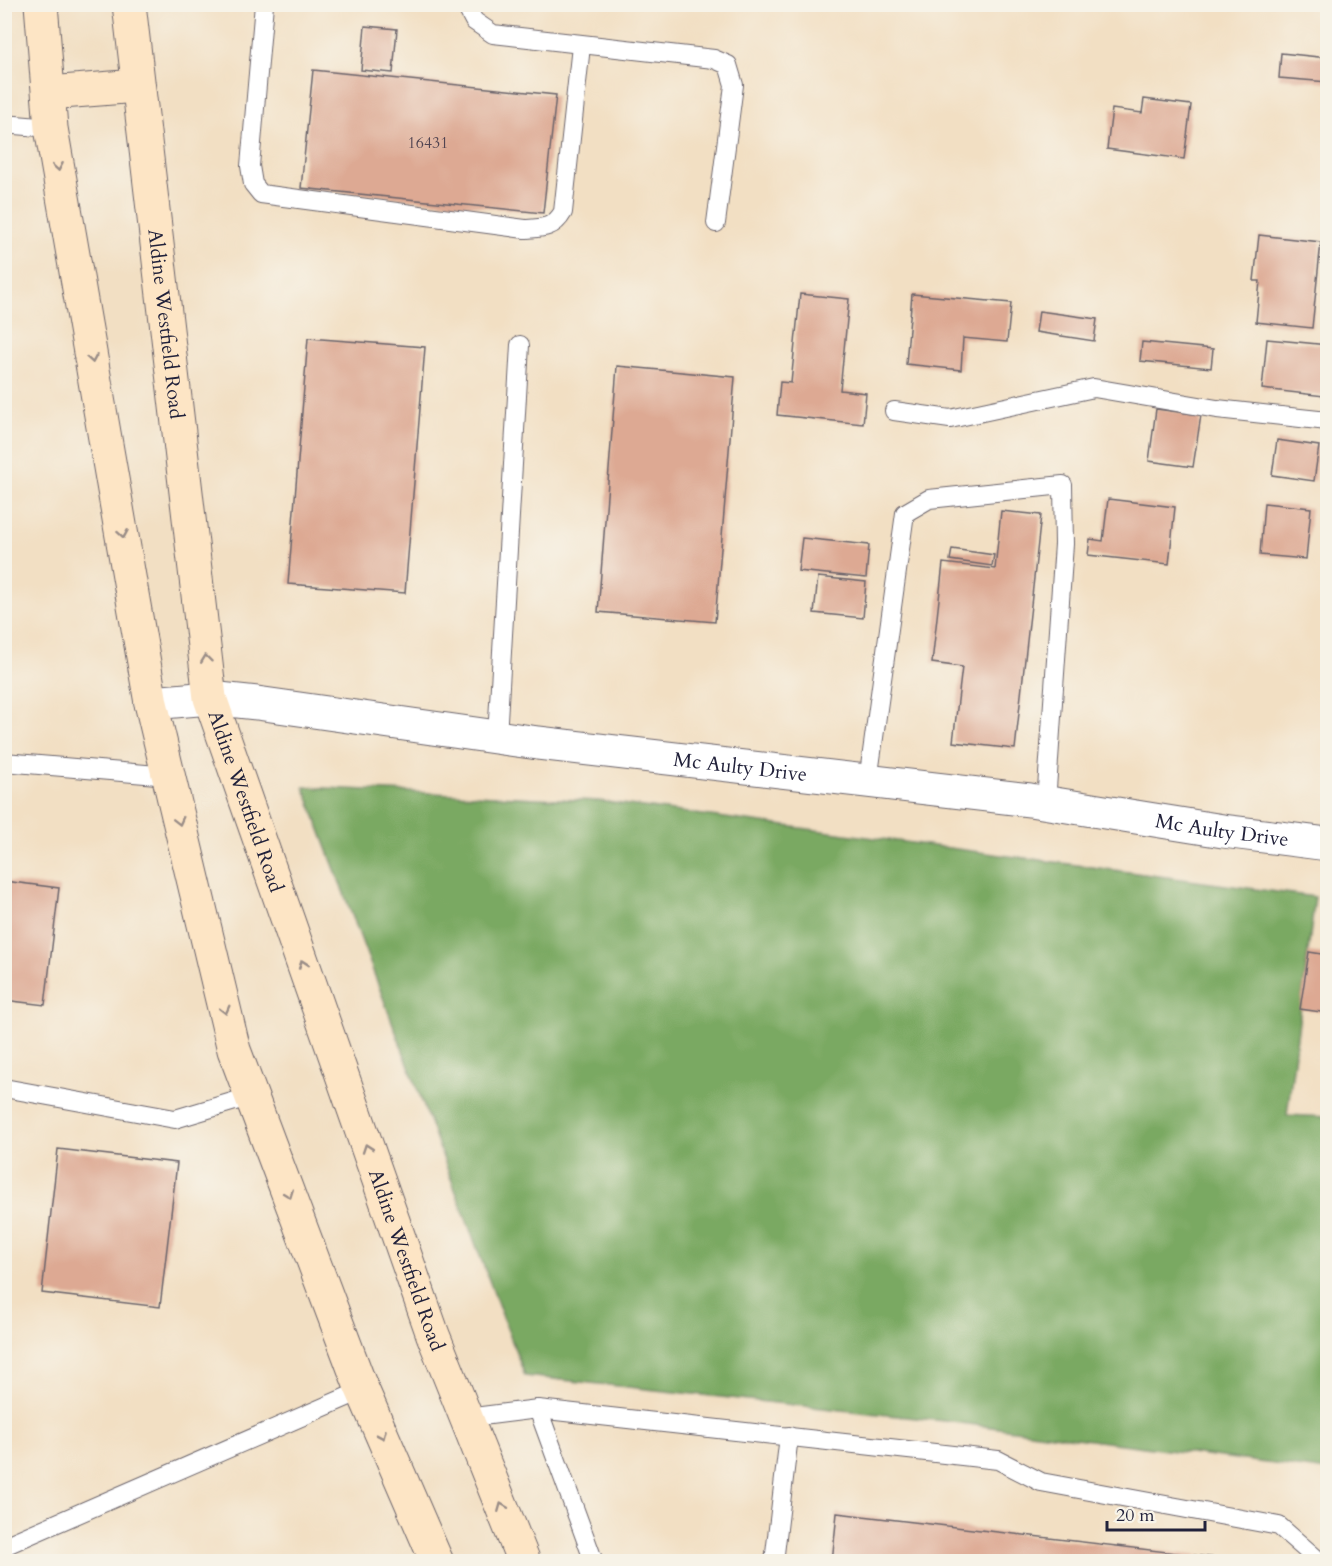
<svg xmlns="http://www.w3.org/2000/svg" width="1332" height="1566" font-family="Cardo,serif">
  <rect width="100%" height="100%" fill="#f7f3e8"/>
  <filter id="ink" filterUnits="userSpaceOnUse"><feTurbulence type="fractalNoise" baseFrequency=".0167" numOctaves="2"/><feDisplacementMap in="SourceGraphic" scale="12" xChannelSelector="R" yChannelSelector="G"/><feConvolveMatrix kernelMatrix="1 2 1 2 8 2 1 2 1" color-interpolation-filters="sRGB"/></filter>
  <filter id="wash" filterUnits="userSpaceOnUse"><feTurbulence type="fractalNoise" baseFrequency=".008" numOctaves="4" result="noise"/><feDisplacementMap in="SourceGraphic" scale="24" xChannelSelector="R" yChannelSelector="G"/><feGaussianBlur stdDeviation="1.35" result="paint"/><feColorMatrix in="noise" values="0 0 0 0 0 0 0 0 0 0 0 0 0 0 0 0 0 1.4 0 .05"/><feComposite in="paint" operator="in"/></filter>
  <g filter="url(#wash)">
    <rect width="100%" height="100%" fill="#f2dfc3"/>
    <path fill="#7aa962" stroke="#4e664e" stroke-width="1.5" d="M304,787L599,801L1315,897L1287,1115L1327,1117V1471L953,1422L525,1376Z"/>
    <g id="blocks">
      <g fill="#dda993">
        <path d="M365,26L397,29L393,73L361,70Z"/>
        <path d="M1281,53L1328,58V82L1279,78Z"/>
        <path d="M313,70L556,95L543,213L301,188Z"/>
        <path d="M1144,99L1191,105L1184,159L1107,149L1112,109L1142,113Z"/>
        <path d="M1259,235L1321,242L1312,328L1256,322L1260,281H1254Z"/>
        <path d="M800,294L849,299L840,390L866,393L863,424L777,415L780,382L791,383Z"/>
        <path d="M912,294L1011,303L1007,342L963,338L961,370L906,364Z"/>
        <path d="M1039,311L1097,319L1094,341L1036,332Z"/>
        <path d="M308,338L425,347L405,593L288,584Z"/>
        <path d="M1267,339L1328,345L1324,396L1262,389Z"/>
        <path d="M1142,342L1213,349L1211,368L1140,361Z"/>
        <path d="M617,366L735,377L715,622L598,612Z"/>
        <path d="M1156,409L1201,415L1193,467L1149,461Z"/>
        <path d="M1277,440L1319,446L1314,481L1272,475Z"/>
        <path d="M1108,499L1175,507L1169,564L1088,555L1090,539L1103,541Z"/>
        <path d="M1264,503L1311,508L1306,559L1260,555Z"/>
        <path d="M1001,511L1041,515L1015,749L953,742L962,667L932,663L943,563L995,569Z"/>
        <path d="M802,538L869,545L866,578L798,571Z"/>
        <path d="M952,549L994,555L992,566L950,560Z"/>
        <path d="M818,577L866,582L863,618L814,613Z"/>
        <path d="M4,881L59,888L45,1005L4,1000Z"/>
        <path d="M1309,952L1328,955V1013L1300,1009Z"/>
        <path d="M58,1149L177,1163L160,1307L42,1293Z"/>
        <path d="M837,1513L1235,1560L1234,1562H832Z"/>
      </g>
    </g>
  </g>
  <g filter="url(#ink)">
    <use href="#blocks" fill-opacity="0" stroke="#6b646b" stroke-width="1.5"/>
    <g fill="none" stroke-linecap="round" stroke-linejoin="round">
      <defs>
        <g id="lane">
          <path d="M264,4L250,166L253,184L261,194L525,229C543,228 554,228 563,212L581,46"/>
          <path d="M465,4L474,21L493,34L714,59L728,65L734,85L716,223"/>
          <path d="M4,124L51,128"/>
          <path d="M894,411L950,419L1094,388L1217,409L1328,421"/>
          <path d="M497,737L520,345"/>
          <path d="M4,762L169,776"/>
          <path d="M868,781L905,513L929,499L1063,485L1064,544L1046,803"/>
          <path d="M4,1088L175,1119L252,1096"/>
          <path d="M538,1409L594,1562"/>
          <path d="M466,1418L538,1409L998,1460L1041,1482L1279,1526L1320,1562"/>
          <path d="M4,1546L363,1390"/>
          <path d="M774,1562L789,1436"/>
        </g>
        <g id="street">
          <path id="s1" d="M151,703L210,698L257,703L538,743L1030,800L1223,831L1328,844"/>
        </g>
        <g id="secondary">
          <path d="M41,4L51,128L151,703L234,1050L359,1382L437,1562"/>
          <path id="s2" d="M129,4L210,698L433,1335L524,1562"/>
          <path d="M49,93L137,86"/>
        </g>
      </defs>
      <use href="#lane" stroke="#6b646b" stroke-width="20"/>
      <use href="#street" stroke="#6b646b" stroke-width="35"/>
      <use href="#secondary" stroke="#6b646b" stroke-width="35"/>
      <use href="#lane" stroke="#fff" stroke-width="18"/>
      <use href="#street" stroke="#fff" stroke-width="33"/>
      <use href="#secondary" stroke="#fde5c5" stroke-width="33"/>
    </g>
    <defs><path id="oneway-chevron" d="M-2-3.5L2.5 0L-2 3.5" fill="none" stroke-width="1.6" stroke-linecap="round" stroke-linejoin="round" transform="scale(1.5)"/></defs>
    <g stroke="#9a8d87">
      <use href="#oneway-chevron" transform="translate(58 167) rotate(80)"/>
      <use href="#oneway-chevron" transform="translate(92 359) rotate(80)"/>
      <use href="#oneway-chevron" transform="translate(123 534) rotate(80)"/>
      <use href="#oneway-chevron" transform="translate(206 659) rotate(-97)"/>
      <use href="#oneway-chevron" transform="translate(179 821) rotate(76)"/>
      <use href="#oneway-chevron" transform="translate(303 964) rotate(-109)"/>
      <use href="#oneway-chevron" transform="translate(225 1010) rotate(76)"/>
      <use href="#oneway-chevron" transform="translate(367 1148) rotate(-109)"/>
      <use href="#oneway-chevron" transform="translate(289 1194) rotate(69)"/>
      <use href="#oneway-chevron" transform="translate(382 1435) rotate(66)"/>
      <use href="#oneway-chevron" transform="translate(502 1507) rotate(-112)"/>
    </g>
  </g>
  <g text-anchor="middle" stroke-width="4.5" stroke-linejoin="round" paint-order="stroke">
    <g font-size="16" fill="#514451">
      <text x="428" y="148">16431</text>
    </g>
    <g font-size="20" fill="#22223b" stroke="#f7f3e8">
      <text dy="7" stroke="none"><textPath href="#s2" startOffset="322">Aldine Westfield Road</textPath></text>
      <text dy="7" stroke="none"><textPath href="#s1" startOffset="594">Mc Aulty Drive</textPath></text>
      <text dy="7" stroke="none"><textPath href="#s2" startOffset="808">Aldine Westfield Road</textPath></text>
      <text dy="7" stroke="none"><textPath href="#s1" startOffset="1080">Mc Aulty Drive</textPath></text>
      <text dy="7" stroke="none"><textPath href="#s2" startOffset="1294">Aldine Westfield Road</textPath></text>
    </g>
  </g>
  <rect width="1332" height="1566" fill="none" stroke="#f7f3e8" stroke-width="24"/>
  <path d="M1107 1521v9h98v-9" fill="none" stroke="#22223b" stroke-width="3"/>
  <text x="1116" y="1521" font-size="18" fill="#22223b" stroke="#f7f3e8" stroke-width="4.5" paint-order="stroke">20 m</text>
</svg>
